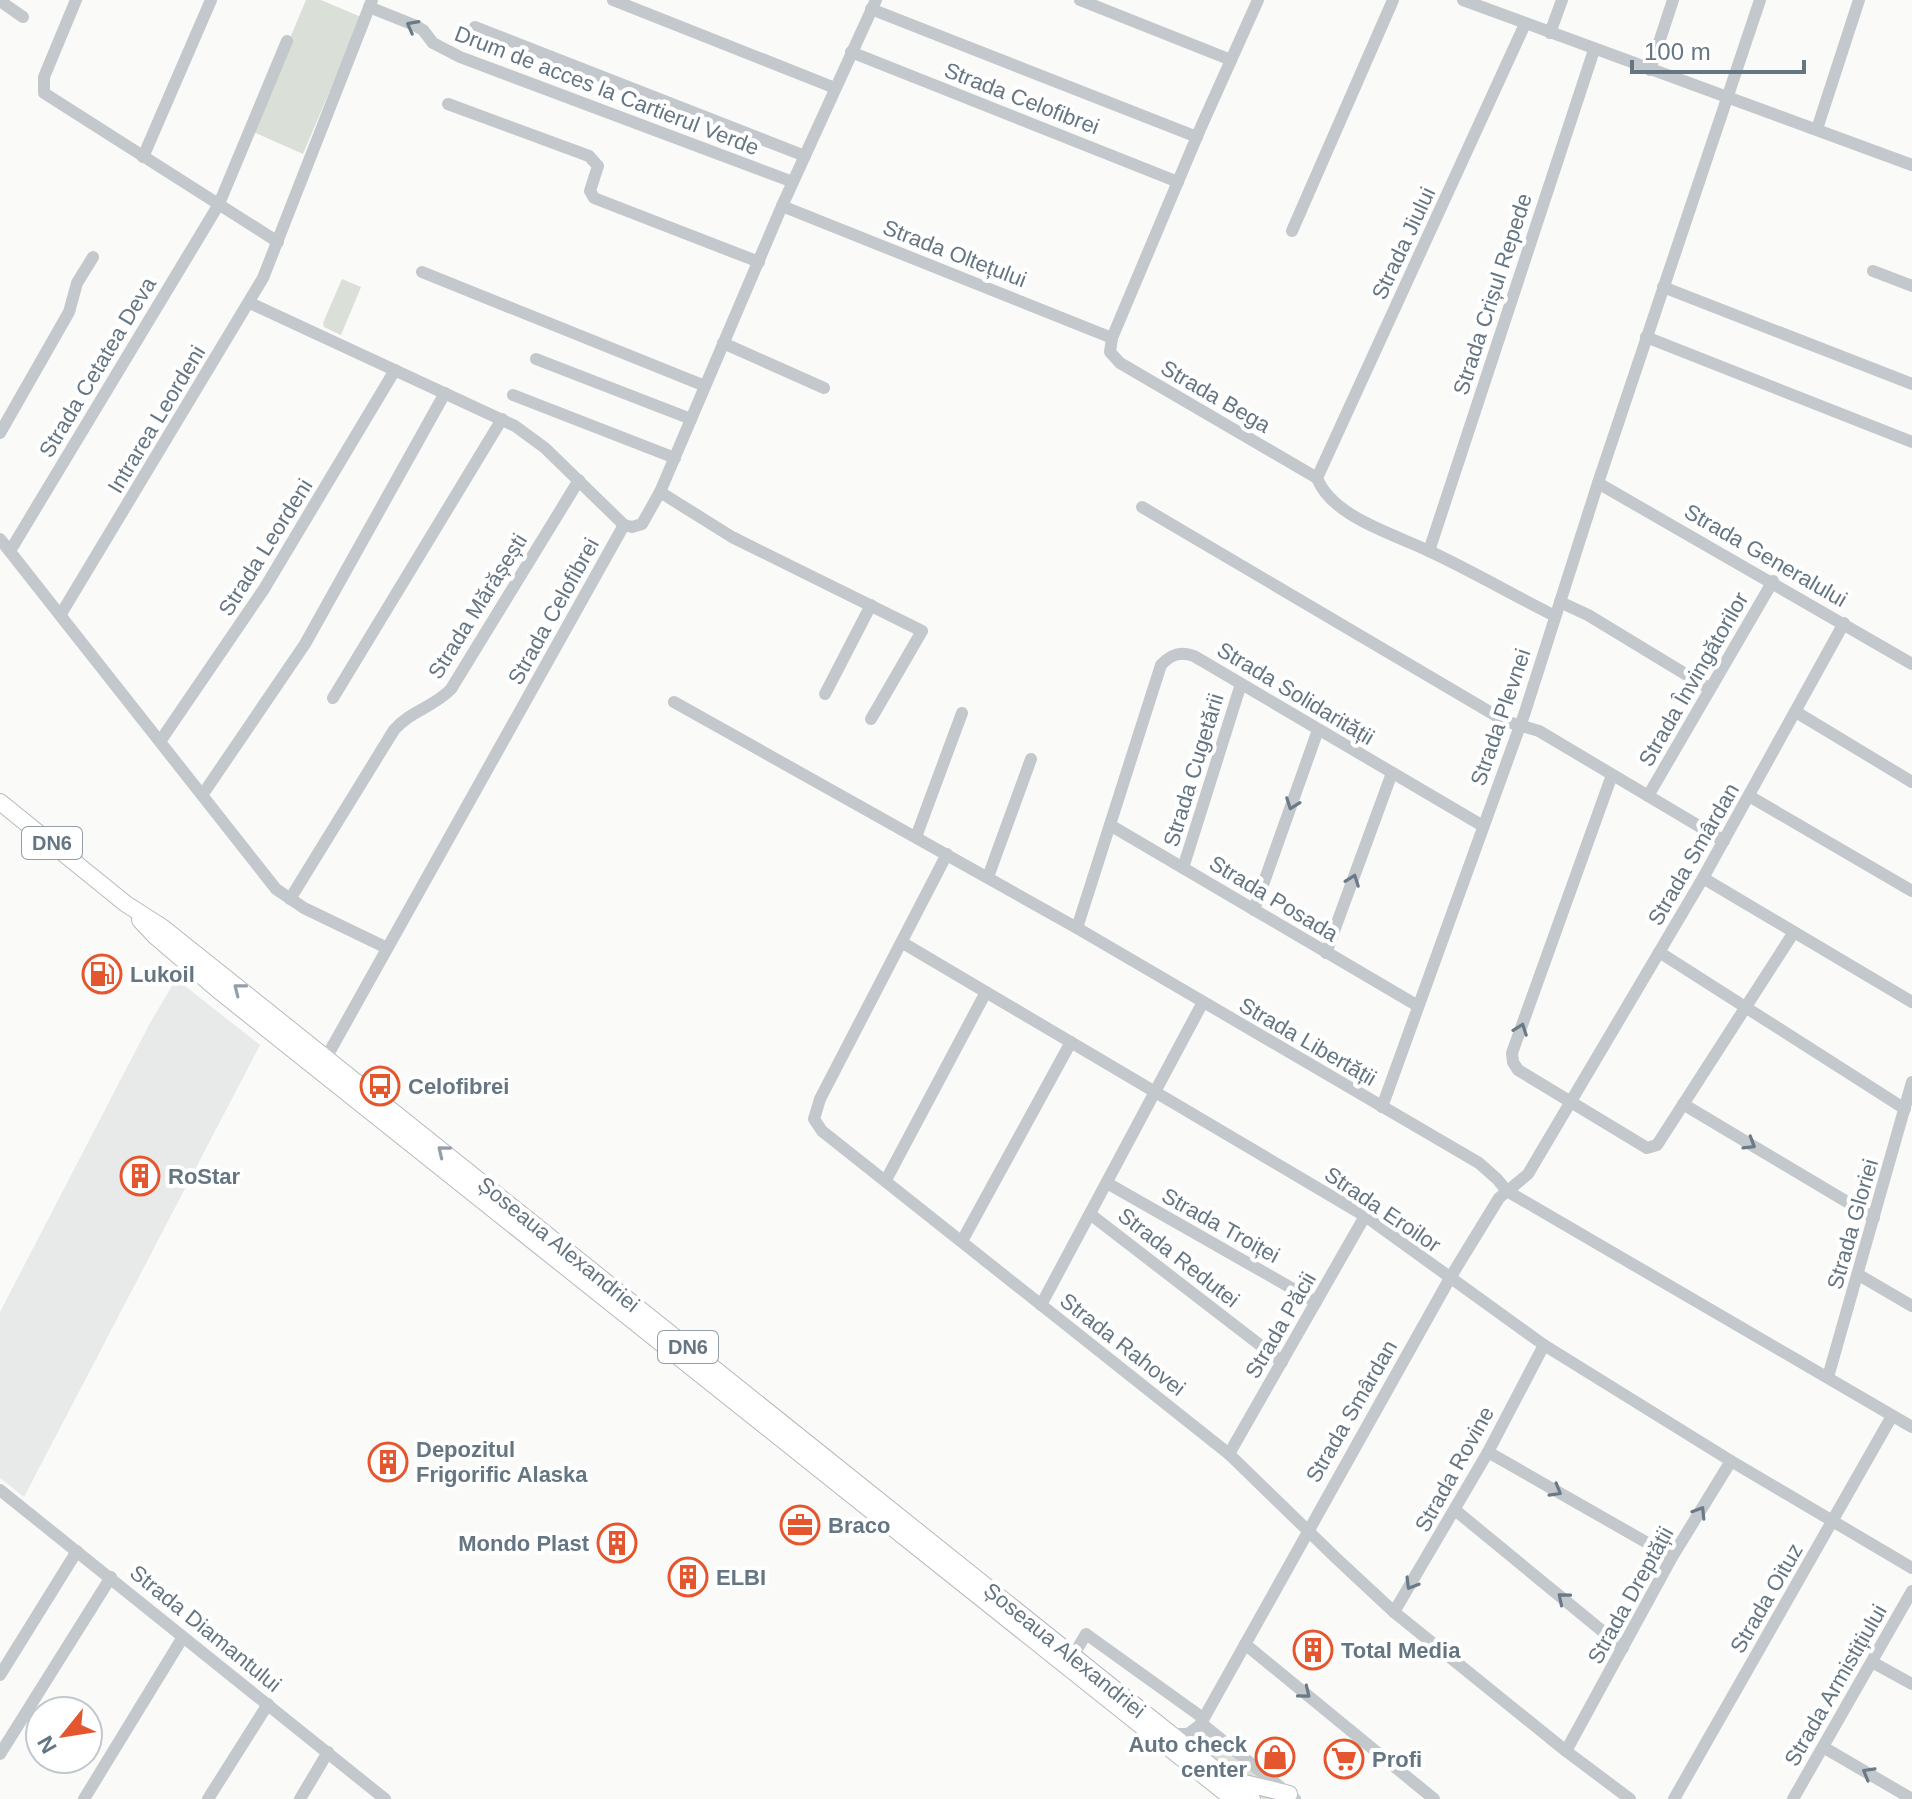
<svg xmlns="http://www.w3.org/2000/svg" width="1912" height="1799" font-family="Arial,sans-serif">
  <rect width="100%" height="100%" fill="#fafaf8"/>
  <path fill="#e8e9e9" d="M176,979L260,1045L24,1497L0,1478V1312L149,1025Z"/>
  <g fill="#dadfd7">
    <path d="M306,0H321L361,17L303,154L251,131Z"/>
    <path d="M342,279L361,287L341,335L324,327L323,323Z"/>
    <path d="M1205,1733L1289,1799H1263L1210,1756L1204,1745Z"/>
  </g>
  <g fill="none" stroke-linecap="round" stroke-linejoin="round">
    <defs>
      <g id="major">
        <path d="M0,802L126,904L162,927L281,1022L1252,1799"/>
        <path d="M140,920L156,937L218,990L1233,1799"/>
        <path d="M1228,1779L1289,1794"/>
      </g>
    </defs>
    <use href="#major" stroke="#b5babe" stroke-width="18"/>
    <g stroke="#c3c8cc" stroke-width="12">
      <path d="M76,0L44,77V93L278,242"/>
      <path d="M613,0L835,88"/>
      <path d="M1080,0L1231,60"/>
      <path d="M1258,0L1201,127L1112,338L1110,352L1120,363L1317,478"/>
      <path d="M1463,0L1912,165"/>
      <path d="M0,1L23,17"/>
      <path d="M369,7L414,25L423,30L433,43L460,57L793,182"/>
      <path d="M871,9L1197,137"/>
      <path d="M475,27L805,156"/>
      <path d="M1550,33L1562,0"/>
      <path d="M851,52L1178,182"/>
      <path d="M1650,70L1673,0"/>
      <path d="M448,104L589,156L598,166L590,191L594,198L759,262"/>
      <path d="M1817,129L1859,0"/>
      <path d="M143,157L211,0"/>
      <path d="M782,206L1112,338"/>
      <path d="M1292,231L1393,0"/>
      <path d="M1873,271L1912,286"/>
      <path d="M422,272L705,386"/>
      <path d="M1663,287L1912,384"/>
      <path d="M250,303L515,426L545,448L624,525"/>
      <path d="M1646,337L1912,442"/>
      <path d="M723,343L824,388"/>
      <path d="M536,359L691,419"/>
      <path d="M513,395L675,458"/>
      <path d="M0,433L69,312L77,283L93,257"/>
      <path d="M1317,478L1525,24"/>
      <path d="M1317,478C1332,517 1394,534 1429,551C1472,571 1513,595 1555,616"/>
      <path d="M1598,483L1912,664"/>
      <path d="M660,492L732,537L922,631L871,719"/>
      <path d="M1142,507L1505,721L1539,731L1724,841"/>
      <path d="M624,525L632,527L642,524L660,492L782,206L876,0"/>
      <path d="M0,539L276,889L304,908L387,948"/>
      <path d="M10,551L219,204L287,41"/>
      <path d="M1429,551L1594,50"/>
      <path d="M1560,602L1588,615L1710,689"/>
      <path d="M61,614L263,278L372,0"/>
      <path d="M825,694L871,605"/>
      <path d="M333,698L502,419"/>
      <path d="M674,702L1077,928L1479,1163L1497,1179L1507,1191L1912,1427"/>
      <path d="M1796,712L1912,782"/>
      <path d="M161,740L264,589L395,370"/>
      <path d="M1612,775L1512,1053L1513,1062L1518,1070L1647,1148L1657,1145L1794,932"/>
      <path d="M203,794L305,644L445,393"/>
      <path d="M1648,796L1773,581"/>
      <path d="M1749,796L1912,891"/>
      <path d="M1110,825L1418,1006"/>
      <path d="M916,837L962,713"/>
      <path d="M947,854L820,1099L814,1119L822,1131L1229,1454L1336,1558L1394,1612L1566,1751L1630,1799"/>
      <path d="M1183,868L1241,684"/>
      <path d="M988,877L1031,759"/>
      <path d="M1703,878L1912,1002"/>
      <path d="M290,899L394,730C410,711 434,707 451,689L579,480"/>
      <path d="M1254,910L1318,730"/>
      <path d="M1077,928L1161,665C1171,654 1181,651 1194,656L1483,826"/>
      <path d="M903,943L1365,1216L1544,1345L1731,1461L1912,1568"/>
      <path d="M1659,952L1905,1109"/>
      <path d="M1326,953L1392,773"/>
      <path d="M326,1058L624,525"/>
      <path d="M1683,1104L1874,1218"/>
      <path d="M1382,1107L1525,712L1598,483L1760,0"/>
      <path d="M886,1180L986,992"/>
      <path d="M1107,1183L1316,1302"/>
      <path d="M1090,1214L1282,1362"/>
      <path d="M962,1241L1071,1042"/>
      <path d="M1859,1275L1912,1306"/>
      <path d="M1041,1305L1203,1002"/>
      <path d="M1828,1377L1912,1082"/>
      <path d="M1488,1452L1672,1557"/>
      <path d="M1229,1454L1365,1216"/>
      <path d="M0,1490L385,1799"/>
      <path d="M1455,1510L1623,1648"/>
      <path d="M1394,1612L1488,1452L1544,1345"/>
      <path d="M1245,1644L1434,1799"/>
      <path d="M1073,1656L1086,1634L1203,1718"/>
      <path d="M1872,1662L1912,1684"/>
      <path d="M0,1675L77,1551"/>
      <path d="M1201,1723L1295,1799"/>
      <path d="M1170,1734H1188L1200,1725L1450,1278L1499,1198L1528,1174L1703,878L1844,623"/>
      <path d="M1823,1747L1912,1799"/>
      <path d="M1566,1751L1672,1557L1731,1461"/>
      <path d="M0,1754L111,1577"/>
      <path d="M84,1799L183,1637"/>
      <path d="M208,1799L268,1704"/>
      <path d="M300,1799L328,1752"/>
      <path d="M1674,1799L1892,1416"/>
      <path d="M1793,1799L1912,1591"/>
    </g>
    <use href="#major" stroke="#fff" stroke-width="16"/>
  </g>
  <defs><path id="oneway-chevron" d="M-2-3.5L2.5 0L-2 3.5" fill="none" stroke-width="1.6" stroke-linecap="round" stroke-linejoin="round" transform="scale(2)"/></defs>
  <g stroke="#6a7a87">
    <use href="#oneway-chevron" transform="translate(412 26) rotate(-152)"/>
    <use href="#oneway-chevron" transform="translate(1292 804) rotate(110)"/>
    <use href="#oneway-chevron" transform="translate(1353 880) rotate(-70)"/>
    <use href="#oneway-chevron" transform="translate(1521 1029) rotate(-70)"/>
    <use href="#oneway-chevron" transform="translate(1750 1144) rotate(31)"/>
    <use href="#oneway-chevron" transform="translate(1556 1491) rotate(30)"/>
    <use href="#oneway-chevron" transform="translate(1700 1512) rotate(-58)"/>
    <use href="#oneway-chevron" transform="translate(1411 1584) rotate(121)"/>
    <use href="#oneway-chevron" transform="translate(1563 1598) rotate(-140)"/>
    <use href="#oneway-chevron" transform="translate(1305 1693) rotate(39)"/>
    <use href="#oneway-chevron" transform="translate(1868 1773) rotate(-150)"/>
  </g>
  <g stroke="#939fa8">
    <use href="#oneway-chevron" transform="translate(239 989) rotate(-142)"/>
    <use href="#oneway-chevron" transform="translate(443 1151) rotate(-141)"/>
  </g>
  <defs>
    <symbol id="fuel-ring" viewBox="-11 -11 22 22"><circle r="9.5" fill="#fff" stroke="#e4572e" stroke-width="1.5"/><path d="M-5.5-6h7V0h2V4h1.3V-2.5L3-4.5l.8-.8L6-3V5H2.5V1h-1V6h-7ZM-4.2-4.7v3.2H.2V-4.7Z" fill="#e4572e"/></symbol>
    <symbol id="bus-ring" viewBox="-11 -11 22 22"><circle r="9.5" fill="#fff" stroke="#e4572e" stroke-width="1.5"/><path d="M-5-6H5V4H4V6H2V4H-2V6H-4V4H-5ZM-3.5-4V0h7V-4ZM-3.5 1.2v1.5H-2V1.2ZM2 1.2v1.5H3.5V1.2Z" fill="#e4572e"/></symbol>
    <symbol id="building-ring" viewBox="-11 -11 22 22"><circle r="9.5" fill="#fff" stroke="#e4572e" stroke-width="1.5"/><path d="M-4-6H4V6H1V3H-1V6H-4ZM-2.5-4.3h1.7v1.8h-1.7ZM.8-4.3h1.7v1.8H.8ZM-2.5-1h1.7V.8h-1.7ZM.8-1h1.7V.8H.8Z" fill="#e4572e"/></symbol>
    <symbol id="office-ring" viewBox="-11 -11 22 22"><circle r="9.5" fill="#fff" stroke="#e4572e" stroke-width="1.5"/><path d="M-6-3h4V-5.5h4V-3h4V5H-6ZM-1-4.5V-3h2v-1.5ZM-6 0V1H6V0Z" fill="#e4572e"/></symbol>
    <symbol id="shop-ring" viewBox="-11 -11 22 22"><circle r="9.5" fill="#fff" stroke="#e4572e" stroke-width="1.5"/><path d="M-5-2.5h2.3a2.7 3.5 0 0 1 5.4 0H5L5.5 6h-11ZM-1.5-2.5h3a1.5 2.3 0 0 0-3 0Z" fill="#e4572e"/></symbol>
    <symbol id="supermarket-ring" viewBox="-11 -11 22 22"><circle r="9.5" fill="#fff" stroke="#e4572e" stroke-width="1.5"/><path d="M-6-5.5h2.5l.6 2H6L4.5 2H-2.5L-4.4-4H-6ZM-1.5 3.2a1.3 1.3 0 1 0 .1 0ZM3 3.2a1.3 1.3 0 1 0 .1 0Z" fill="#e4572e"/></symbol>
  </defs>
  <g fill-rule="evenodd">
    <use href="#fuel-ring" x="80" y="952" width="44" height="44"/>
    <use href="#bus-ring" x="358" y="1064" width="44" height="44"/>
    <use href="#building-ring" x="118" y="1154" width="44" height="44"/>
    <use href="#building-ring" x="366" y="1440" width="44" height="44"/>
    <use href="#office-ring" x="778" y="1503" width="44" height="44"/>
    <use href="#building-ring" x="595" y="1521" width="44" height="44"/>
    <use href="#building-ring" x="666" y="1555" width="44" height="44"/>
    <use href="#building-ring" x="1291" y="1628" width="44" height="44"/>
    <use href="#shop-ring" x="1253" y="1735" width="44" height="44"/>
    <use href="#supermarket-ring" x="1322" y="1737" width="44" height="44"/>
  </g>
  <g text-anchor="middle" stroke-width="8" stroke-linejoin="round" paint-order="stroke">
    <g fill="#fff" stroke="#939fa8" stroke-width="2">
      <rect x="22" y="827" width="60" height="32" rx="6"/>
      <rect x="658" y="1331" width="60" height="32" rx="6"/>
    </g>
    <g font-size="20" font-weight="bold" fill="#657683">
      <text x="52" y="850">DN6</text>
      <text x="688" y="1354">DN6</text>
    </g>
    <g font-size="22" fill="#657683" stroke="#fff">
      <text transform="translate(607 90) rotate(21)" y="8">Drum de acces la Cartierul Verde</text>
      <text transform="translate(1022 98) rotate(21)" y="8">Strada Celofibrei</text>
      <text transform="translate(1403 243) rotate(-65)" y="8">Strada Jiului</text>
      <text transform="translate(955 253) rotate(21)" y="8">Strada Oltețului</text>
      <text transform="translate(1492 294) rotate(-72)" y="8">Strada Crișul Repede</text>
      <text transform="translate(97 367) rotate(-59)" y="8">Strada Cetatea Deva</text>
      <text transform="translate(1216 396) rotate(30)" y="8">Strada Bega</text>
      <text transform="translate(156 419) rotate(-59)" y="8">Intrarea Leordeni</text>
      <text transform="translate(265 547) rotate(-58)" y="8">Strada Leordeni</text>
      <text transform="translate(1766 555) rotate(30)" y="8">Strada Generalului</text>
      <text transform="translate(477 606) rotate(-58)" y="8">Strada Mărășești</text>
      <text transform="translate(553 611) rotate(-61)" y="8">Strada Celofibrei</text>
      <text transform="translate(1693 679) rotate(-60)" y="8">Strada Învingătorilor</text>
      <text transform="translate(1296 693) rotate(31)" y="8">Strada Solidarității</text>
      <text transform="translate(1500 717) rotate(-71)" y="8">Strada Plevnei</text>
      <text transform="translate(1193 770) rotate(-73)" y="8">Strada Cugetării</text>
      <text transform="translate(1693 854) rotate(-60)" y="8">Strada Smârdan</text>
      <text transform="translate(1274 898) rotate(31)" y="8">Strada Posada</text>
      <text transform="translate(1308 1041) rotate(30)" y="8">Strada Libertății</text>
      <text transform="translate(1383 1209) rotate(34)" y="8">Strada Eroilor</text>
      <text transform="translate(1852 1224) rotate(-74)" y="8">Strada Gloriei</text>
      <text transform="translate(1221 1225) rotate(29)" y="8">Strada Troiței</text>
      <text transform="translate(559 1244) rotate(39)" y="8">Șoseaua Alexandriei</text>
      <text transform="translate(1179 1257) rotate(38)" y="8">Strada Redutei</text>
      <text transform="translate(1280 1325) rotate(-60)" y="8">Strada Păcii</text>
      <text transform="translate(1123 1344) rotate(38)" y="8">Strada Rahovei</text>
      <text transform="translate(1351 1411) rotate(-60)" y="8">Strada Smârdan</text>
      <text transform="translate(1454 1469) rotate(-61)" y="8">Strada Rovine</text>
      <text transform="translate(1630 1595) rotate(-61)" y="8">Strada Dreptății</text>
      <text transform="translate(1766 1598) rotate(-60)" y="8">Strada Oituz</text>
      <text transform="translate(206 1628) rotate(39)" y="8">Strada Diamantului</text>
      <text transform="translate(1065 1650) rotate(39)" y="8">Șoseaua Alexandriei</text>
      <text transform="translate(1835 1685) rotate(-60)" y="8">Strada Armistițiului</text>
    </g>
    <g font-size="22" font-weight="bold" fill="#657683" stroke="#fff" text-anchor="start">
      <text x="130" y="982">Lukoil</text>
      <text x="408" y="1094">Celofibrei</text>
      <text x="168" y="1184">RoStar</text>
      <text x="416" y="1457">Depozitul<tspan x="416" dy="25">Frigorific Alaska</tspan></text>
      <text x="828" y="1533">Braco</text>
      <text x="589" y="1551" text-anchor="end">Mondo Plast</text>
      <text x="716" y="1585">ELBI</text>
      <text x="1341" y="1658">Total Media</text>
      <text x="1247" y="1752" text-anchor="end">Auto check<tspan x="1247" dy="25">center</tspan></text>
      <text x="1372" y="1767">Profi</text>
    </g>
  </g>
  <g transform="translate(64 1735) rotate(240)"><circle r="38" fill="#ffffff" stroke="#c1c8cd" stroke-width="2"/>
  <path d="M0-6L14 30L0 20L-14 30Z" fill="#e4572e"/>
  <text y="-12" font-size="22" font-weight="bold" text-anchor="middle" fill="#657683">N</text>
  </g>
  <path d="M1632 60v12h172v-12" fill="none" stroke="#657683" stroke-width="4"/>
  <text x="1644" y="60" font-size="24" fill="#657683" stroke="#ffffff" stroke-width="6" paint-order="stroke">100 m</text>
</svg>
